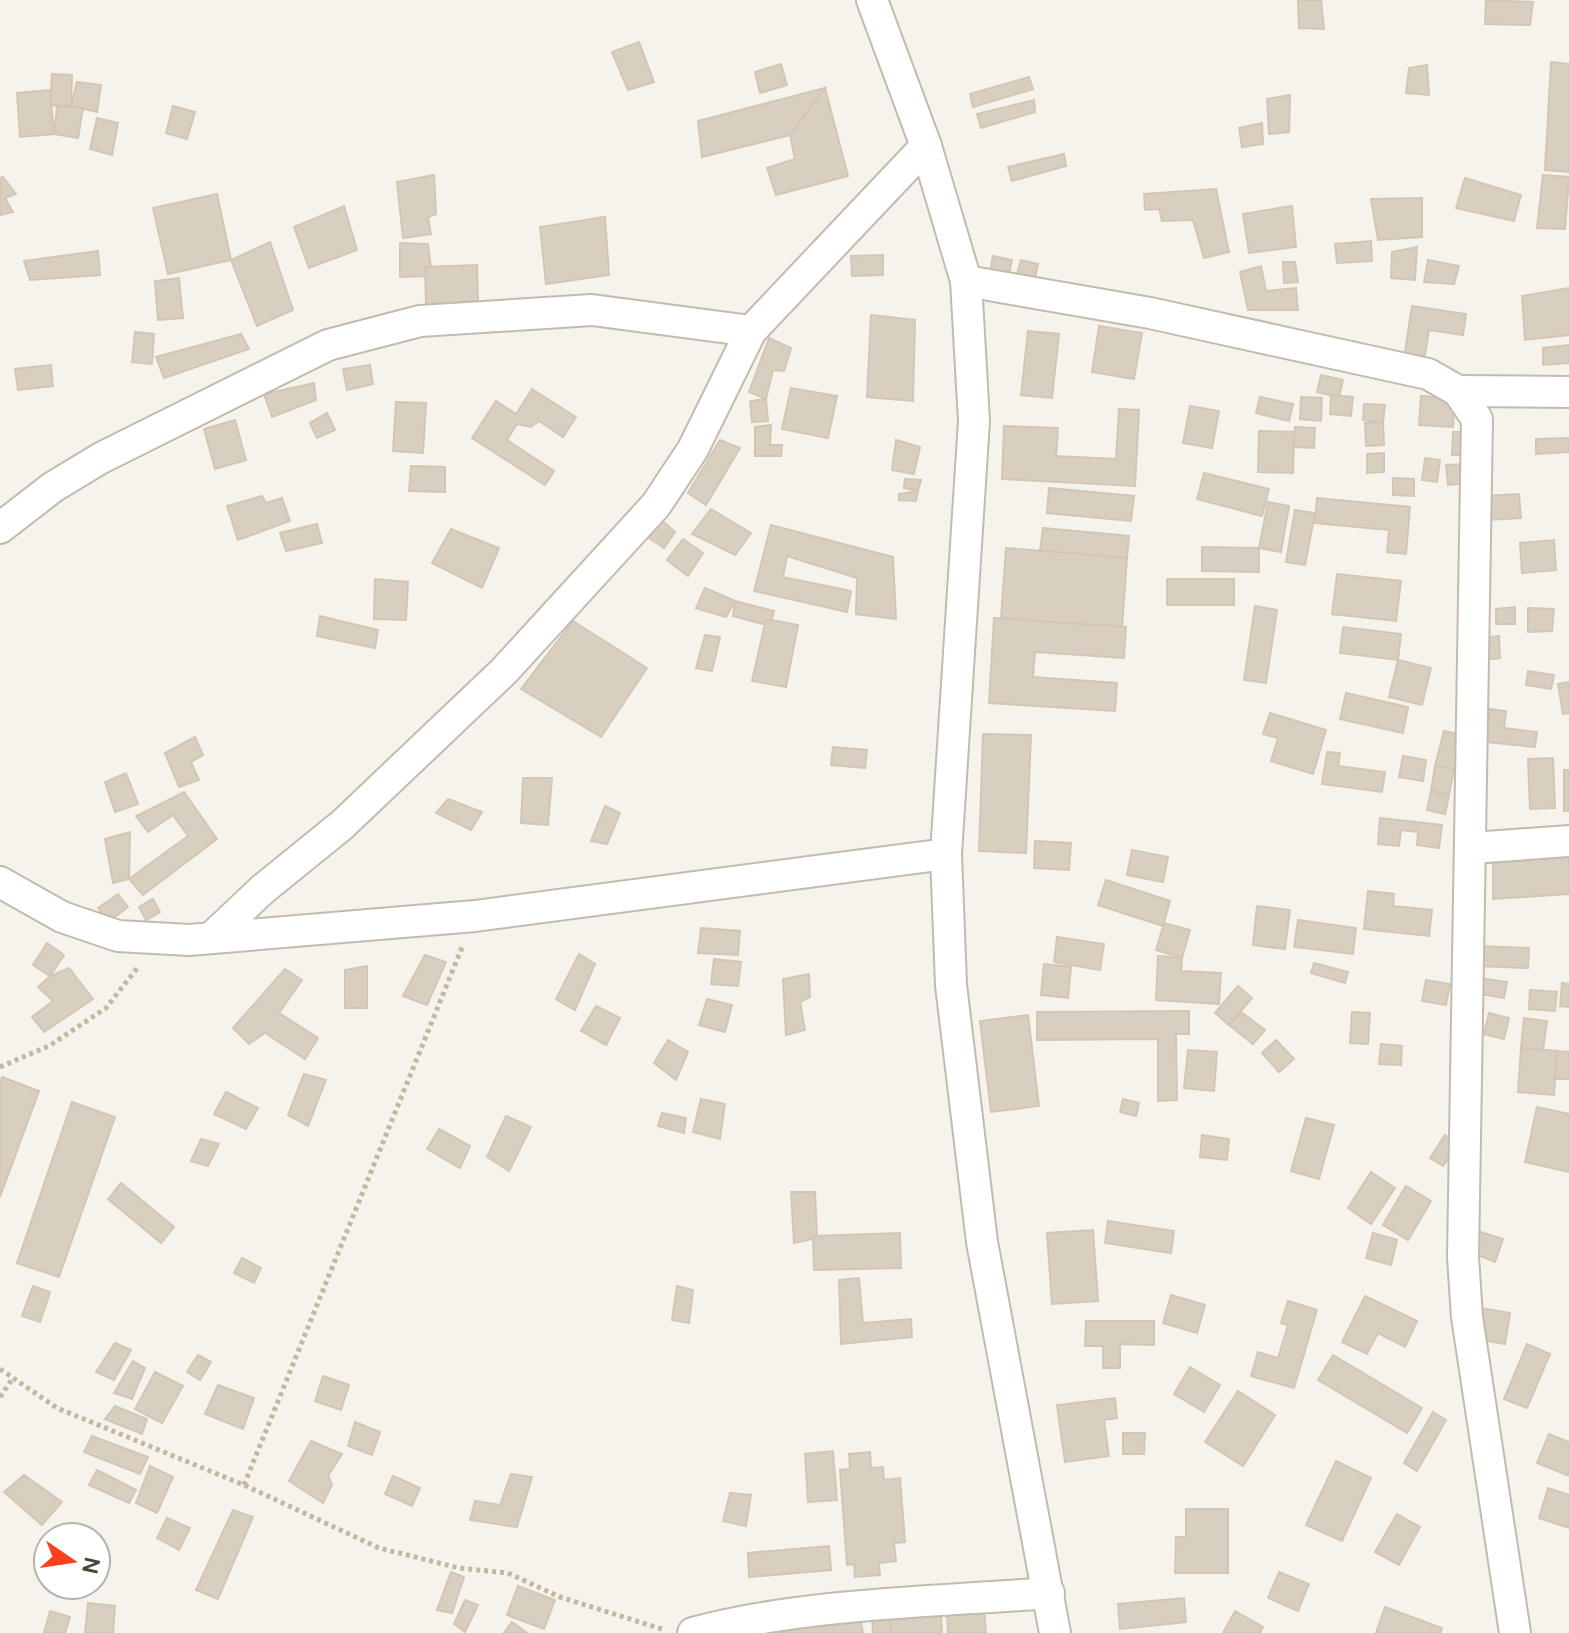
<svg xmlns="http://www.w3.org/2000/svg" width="1569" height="1633" font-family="'DM Sans',sans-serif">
  <rect width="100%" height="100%" fill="#f6f3ec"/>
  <g fill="#d8cfc1" stroke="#d3c7b4" stroke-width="2">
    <path d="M1298,0H1321L1324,29L1299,28Z"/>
    <path d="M1486,0L1533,2L1530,25L1485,24Z"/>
    <path d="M639,42L654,82L628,90L612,52Z"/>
    <path d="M1551,62L1569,64V172L1545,170Z"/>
    <path d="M781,64L787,85L760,93L755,72Z"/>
    <path d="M1427,65L1429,95L1406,93L1409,68Z"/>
    <path d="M52,74L72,75L71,106L50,105Z"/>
    <path d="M1029,77L1033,89L973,107L970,94Z"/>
    <path d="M77,82L101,85L97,112L71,106Z"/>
    <path d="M825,88L790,135L702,157L698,121Z"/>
    <path d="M825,88L848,176L776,195L767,168L795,159L790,135Z"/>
    <path d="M50,90L54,134L20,137L17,93Z"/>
    <path d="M1290,95L1289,132L1269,134L1267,99Z"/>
    <path d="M1034,100L1035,112L981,128L977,114Z"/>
    <path d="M71,106L83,108L78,138L54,134L57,107Z"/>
    <path d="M173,106L195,112L187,139L166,133Z"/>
    <path d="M97,118L118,123L112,155L90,149Z"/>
    <path d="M1262,123L1263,144L1242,147L1239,128Z"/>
    <path d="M1064,154L1066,166L1012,181L1008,167Z"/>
    <path d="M434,175L436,214L428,217L431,234L403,238L397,182Z"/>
    <path d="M1543,175L1569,177L1565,229L1537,228Z"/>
    <path d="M3,177L16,194L5,198L13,212L0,215V178Z"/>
    <path d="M1465,178L1521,195L1514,221L1456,208Z"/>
    <path d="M1216,189L1229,252L1204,258L1193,220L1162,221L1159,209L1145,210L1144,194Z"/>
    <path d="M217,194L231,260L168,274L153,208Z"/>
    <path d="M1422,198V237L1378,240L1371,199Z"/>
    <path d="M344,206L357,250L309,268L294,227Z"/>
    <path d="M1292,206L1296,247L1249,253L1243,214Z"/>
    <path d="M605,217L609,275L546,284L540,227Z"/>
    <path d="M1371,241L1372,261L1337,263L1335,244Z"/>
    <path d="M270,242L293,310L257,326L231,260Z"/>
    <path d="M400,243L428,244L432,276L400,277Z"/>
    <path d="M1417,247L1415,280L1391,278L1392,252Z"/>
    <path d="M98,251L100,275L30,280L24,261Z"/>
    <path d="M883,255V275L852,276L851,256Z"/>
    <path d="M993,256L1012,260L1009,274L990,271Z"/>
    <path d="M1021,260L1038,264L1034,282L1016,278Z"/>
    <path d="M1428,260L1459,266L1454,284L1424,282Z"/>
    <path d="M1283,262H1295L1298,282L1284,283Z"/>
    <path d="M477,265L478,301L426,304L425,267Z"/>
    <path d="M1261,266L1266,291L1296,288L1298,310H1248L1240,272Z"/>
    <path d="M179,278L183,318L158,320L155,281Z"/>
    <path d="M1569,288V335L1525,340L1522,296Z"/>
    <path d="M1412,306L1466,314L1463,335L1429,330L1424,361L1404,358Z"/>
    <path d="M871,315L915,320L913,401L867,397Z"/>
    <path d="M1099,326L1142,333L1134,379L1092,372Z"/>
    <path d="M1028,331L1059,334L1052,398L1021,395Z"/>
    <path d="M135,332L154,334L152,364L132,362Z"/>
    <path d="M241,334L249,349L164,378L156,357Z"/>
    <path d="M769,338L791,348L784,371L773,370L766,399L749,392Z"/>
    <path d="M1569,345V363L1543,365V348Z"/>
    <path d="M51,365L53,386L18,390L15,369Z"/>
    <path d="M370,365L373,384L347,390L343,369Z"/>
    <path d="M1321,375L1343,380L1339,397L1317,392Z"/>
    <path d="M314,383L316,400L272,417L264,394Z"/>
    <path d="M791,388L837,396L828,438L782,429Z"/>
    <path d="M532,389L576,417L563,437L539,421L531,427L517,424L507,440L554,471L545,485L472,438L496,401L516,414Z"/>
    <path d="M1331,395L1353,397L1351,416L1330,414Z"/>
    <path d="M1421,396L1455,398L1453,427L1419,425Z"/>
    <path d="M1260,397L1293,404L1289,421L1256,413Z"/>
    <path d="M1301,397L1322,398L1321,421L1300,419Z"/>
    <path d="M766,399L768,421L752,422L750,401Z"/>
    <path d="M396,402L426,403L423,453L393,451Z"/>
    <path d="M1364,404L1385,405L1383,423L1363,420Z"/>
    <path d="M1190,406L1219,411L1212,448L1183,443Z"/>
    <path d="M1119,409L1139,410L1135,486L1002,479L1004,426L1058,428L1056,456L1116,459Z"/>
    <path d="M327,413L335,430L317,438L310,423Z"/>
    <path d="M235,420L246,460L215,469L204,429Z"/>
    <path d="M1365,423H1383L1384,445L1366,446Z"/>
    <path d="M771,425L770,445H782L781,456H755V427Z"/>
    <path d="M1295,427L1315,428L1314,448L1294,447Z"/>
    <path d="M1259,431L1294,432L1293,473L1258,472Z"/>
    <path d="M1453,432H1470L1469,455H1452Z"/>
    <path d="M1569,438V452L1536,454V439Z"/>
    <path d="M720,440L740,448L706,505L688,493Z"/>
    <path d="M896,440L920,447L914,474L892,470Z"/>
    <path d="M1384,453V472L1367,473V454Z"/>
    <path d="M1425,458L1440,460L1437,482L1422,480Z"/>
    <path d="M1466,464L1467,483L1448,485L1446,465Z"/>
    <path d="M411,466L445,467V492L409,491Z"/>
    <path d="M1204,473L1269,489L1262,516L1197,499Z"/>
    <path d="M1393,478L1414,479V496L1393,495Z"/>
    <path d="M905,479L921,480L918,491L904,488Z"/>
    <path d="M1049,488L1134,496L1131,521L1047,513Z"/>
    <path d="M918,491L916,501L899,500V494Z"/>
    <path d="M1519,494L1521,518L1487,520L1485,496Z"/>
    <path d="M262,496L266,503L282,498L290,521L238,540L227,506Z"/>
    <path d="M1317,498L1410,507L1406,554L1387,552L1389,530L1315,523Z"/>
    <path d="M1268,502L1289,506L1281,552L1259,548Z"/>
    <path d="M711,509L751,533L735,555L692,534Z"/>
    <path d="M1295,510L1315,513L1305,565L1286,562Z"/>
    <path d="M661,520L675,532L664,548L649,538Z"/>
    <path d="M317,524L322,543L286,551L280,533Z"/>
    <path d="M771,525L893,557L896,619L856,614L857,578L787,556L783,577L851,591L847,612L754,591Z"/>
    <path d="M1043,528L1129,536L1127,558L1040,551Z"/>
    <path d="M451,529L499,548L482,588L432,563Z"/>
    <path d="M683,539L703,553L688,576L667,560Z"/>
    <path d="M1554,540L1556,570L1522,573L1520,543Z"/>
    <path d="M1202,547L1259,548V572L1202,571Z"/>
    <path d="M1006,548L1127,558L1122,628L1001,618Z"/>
    <path d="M1337,574L1401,581L1396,621L1332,614Z"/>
    <path d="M375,579L408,582L406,620L374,619Z"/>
    <rect x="1167" y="579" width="67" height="26"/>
    <path d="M705,588L735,601L726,617L696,608Z"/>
    <path d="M735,601L774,611L770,626L733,616Z"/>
    <path d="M1255,606L1277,610L1266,683L1244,680Z"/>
    <path d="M1515,607V624H1496V609Z"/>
    <path d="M1528,608L1554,609L1552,631L1528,632Z"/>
    <path d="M320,616L378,630L375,648L317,636Z"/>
    <path d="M994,618L1126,627L1124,658L1035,652L1033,677L1117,683L1115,711L989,703Z"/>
    <path d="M766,619L798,625L786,687L752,681Z"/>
    <path d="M573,621L647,668L601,737L521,689Z"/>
    <path d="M1343,627L1401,634L1398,660L1340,653Z"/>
    <path d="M705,635L720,637L712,671L696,668Z"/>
    <path d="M1499,636L1500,658L1482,660L1480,638Z"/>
    <path d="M1398,660L1431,668L1422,705L1389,697Z"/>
    <path d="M1528,671L1554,675L1551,689L1526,685Z"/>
    <path d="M1569,682V713L1563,714L1558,684Z"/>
    <path d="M1346,693L1408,707L1403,733L1340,719Z"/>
    <path d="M1490,709L1506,711L1504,728L1537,732L1535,747L1486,742Z"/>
    <path d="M1270,713L1326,730L1313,774L1271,761L1278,738L1263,734Z"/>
    <path d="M1444,731L1467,736L1460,771L1435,766Z"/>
    <path d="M983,734L1031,735L1026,853L979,851Z"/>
    <path d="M195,737L203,755L191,762L199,780L179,787L165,753Z"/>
    <path d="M833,747L867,750L865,768L831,765Z"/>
    <path d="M1327,752L1340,753L1338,766L1385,772L1382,792L1322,784Z"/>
    <path d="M1403,756L1426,760L1423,781L1399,777Z"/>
    <path d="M1553,758L1555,808L1530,809L1528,759Z"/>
    <path d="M1435,766L1454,769L1449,795L1431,791Z"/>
    <rect x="1564" y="770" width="5" height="41"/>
    <path d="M126,773L138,804L115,812L105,782Z"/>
    <path d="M523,778H552L548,825L521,823Z"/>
    <path d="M1431,791L1449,795L1445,814L1427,810Z"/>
    <path d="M184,792L217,839L143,895L129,879L188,836L173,815L148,832L136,816Z"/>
    <path d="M448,799L482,812L471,830L436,813Z"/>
    <path d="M605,806L620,813L607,844L591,841Z"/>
    <path d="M1380,818L1442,825L1439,848L1417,845L1418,832L1401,830L1399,846L1378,844Z"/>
    <path d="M130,832L129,879L113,883L105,839Z"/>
    <path d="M1035,841L1071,843L1069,870L1034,868Z"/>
    <path d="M1132,850L1168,857L1163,882L1127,875Z"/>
    <path d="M1569,854V894L1493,899V855Z"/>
    <path d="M1106,880L1170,901L1163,926L1098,905Z"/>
    <path d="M1368,891L1394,894L1393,906L1432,910L1429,936L1364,929Z"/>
    <path d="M118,894L128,907L108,922L98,908Z"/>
    <path d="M153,899L160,912L146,920L139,907Z"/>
    <path d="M1257,906L1290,910L1285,949L1253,945Z"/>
    <path d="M1298,920L1356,928L1353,954L1294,947Z"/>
    <path d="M1164,923L1190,930L1182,958L1156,950Z"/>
    <path d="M701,928L740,931L738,955L698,953Z"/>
    <path d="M1057,937L1104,944L1100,970L1054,962Z"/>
    <path d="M47,943L64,955L50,976L33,965Z"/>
    <path d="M1479,946L1529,948L1528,968L1478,966Z"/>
    <path d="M579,954L595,964L575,1010L556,999Z"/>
    <path d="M425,955L446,962L427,1005L403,996Z"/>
    <path d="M1158,956L1182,958L1181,971L1221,973L1219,1004L1156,1000Z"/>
    <path d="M714,959L741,962L738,986L711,984Z"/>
    <path d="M1314,963L1348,972L1345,983L1311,973Z"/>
    <path d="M1044,964L1071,967L1068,998L1041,995Z"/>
    <path d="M367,966V1008H345V970Z"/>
    <path d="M69,968L93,999L44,1032L32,1017L53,1001L38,987L50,976Z"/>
    <path d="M285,969L302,980L279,1013L318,1038L305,1059L265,1033L249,1044L233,1028Z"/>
    <path d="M809,974L810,997L800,1002L805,1030L786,1035L783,979Z"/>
    <path d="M1479,978L1507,982L1504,998L1476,993Z"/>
    <path d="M1426,980L1450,984L1446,1005L1422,1001Z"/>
    <path d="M1562,983L1569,984V1007L1560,1006Z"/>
    <path d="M1238,986L1252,998L1229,1025L1215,1013Z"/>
    <path d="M1530,990L1557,992L1555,1011L1529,1009Z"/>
    <path d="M707,999L732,1005L725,1032L699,1025Z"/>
    <path d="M596,1006L620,1018L606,1045L581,1031Z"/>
    <path d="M1189,1011V1034H1176L1177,1100L1158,1101V1039L1037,1040V1012Z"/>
    <path d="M1241,1012L1265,1030L1253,1044L1229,1025Z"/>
    <path d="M1352,1012L1370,1013L1368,1044L1350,1043Z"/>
    <path d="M1489,1013L1509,1018L1504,1039L1484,1034Z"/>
    <path d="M1028,1015L1039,1106L991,1112L980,1021Z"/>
    <path d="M1524,1018L1547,1021L1543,1050L1521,1048Z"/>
    <path d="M668,1040L688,1052L676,1080L654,1063Z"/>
    <path d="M1276,1040L1294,1059L1279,1072L1262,1053Z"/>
    <path d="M1381,1044L1402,1046L1401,1065L1379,1064Z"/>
    <path d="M1521,1048L1557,1051L1554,1095L1518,1092Z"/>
    <path d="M1188,1050L1217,1052L1214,1091L1184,1088Z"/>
    <path d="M1557,1051L1569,1052V1079H1555Z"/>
    <path d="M304,1074L326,1080L308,1126L288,1115Z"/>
    <path d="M2,1077L39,1091L0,1197V1083Z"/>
    <path d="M226,1092L258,1108L246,1129L214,1114Z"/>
    <path d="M701,1099L725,1104L720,1139L693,1132Z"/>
    <path d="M1123,1099L1139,1103L1136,1116L1120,1112Z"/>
    <path d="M72,1102L115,1117L59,1277L17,1263Z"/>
    <path d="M1537,1107L1569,1114V1172L1525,1162Z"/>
    <path d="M662,1113L686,1118L684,1133L658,1126Z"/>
    <path d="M506,1116L531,1127L509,1171L487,1157Z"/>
    <path d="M1306,1118L1334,1125L1319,1179L1291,1171Z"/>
    <path d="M439,1129L470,1146L460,1168L427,1149Z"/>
    <path d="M1202,1135L1229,1139L1227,1160L1200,1157Z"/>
    <path d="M1445,1135L1459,1144L1443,1166L1430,1158Z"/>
    <path d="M201,1139L219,1144L208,1166L191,1161Z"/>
    <path d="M1371,1172L1395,1188L1371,1224L1348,1208Z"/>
    <path d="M121,1183L174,1227L161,1243L108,1199Z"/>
    <path d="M1406,1186L1431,1201L1408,1240L1383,1225Z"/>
    <path d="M791,1192H815L817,1238L794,1243Z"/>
    <path d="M1108,1221L1174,1231L1171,1253L1105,1243Z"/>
    <path d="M1093,1230L1098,1301L1052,1304L1047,1233Z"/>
    <path d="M1477,1231L1503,1239L1495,1262L1470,1252Z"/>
    <path d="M900,1233L901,1268L814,1270L813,1236Z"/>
    <path d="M1373,1233L1397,1240L1391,1265L1366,1258Z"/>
    <path d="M242,1258L261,1268L254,1283L234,1273Z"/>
    <path d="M859,1278L863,1323L911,1319L912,1337L841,1344L839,1280Z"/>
    <path d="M33,1286L50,1292L40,1322L22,1316Z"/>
    <path d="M677,1286L693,1290L689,1323L672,1320Z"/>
    <path d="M1171,1295L1205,1305L1197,1333L1163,1323Z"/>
    <path d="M1365,1296L1417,1321L1405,1347L1378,1333L1367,1354L1342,1342Z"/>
    <path d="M1288,1301L1317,1310L1294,1388L1251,1376L1258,1352L1278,1358L1288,1325L1281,1323Z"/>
    <path d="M1481,1308L1510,1313L1505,1344L1476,1339Z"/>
    <path d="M1086,1321H1154V1345L1120,1344V1368H1103V1346H1085Z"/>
    <path d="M115,1343L131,1350L114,1380L96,1372Z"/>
    <path d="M1527,1344L1550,1354L1527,1408L1504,1399Z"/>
    <path d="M198,1355L211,1362L200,1380L187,1372Z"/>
    <path d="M1333,1355L1422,1408L1407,1433L1318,1380Z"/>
    <path d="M133,1361L145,1368L132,1399L114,1393Z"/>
    <path d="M1190,1367L1220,1385L1204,1412L1174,1394Z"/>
    <path d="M155,1372L183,1386L162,1423L135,1409Z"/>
    <path d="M323,1376L349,1385L341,1410L315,1401Z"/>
    <path d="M218,1385L254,1398L243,1429L205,1414Z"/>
    <path d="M1238,1391L1275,1415L1243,1466L1205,1442Z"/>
    <path d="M1115,1398L1117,1418L1104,1420L1109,1456L1065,1462L1057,1405Z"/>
    <path d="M115,1406L147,1419L142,1434L105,1419Z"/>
    <path d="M1433,1412L1446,1420L1417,1471L1404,1463Z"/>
    <path d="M355,1422L380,1432L372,1455L348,1446Z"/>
    <path d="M1123,1433H1145L1144,1454H1123Z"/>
    <path d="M1549,1434L1569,1442V1476L1537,1463Z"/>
    <path d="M92,1436L148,1457L140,1474L84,1452Z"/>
    <path d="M311,1441L342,1454L328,1476L332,1485L323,1503L289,1481Z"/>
    <path d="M833,1451L837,1500L808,1502L805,1454Z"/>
    <path d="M870,1452L871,1468L883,1467L884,1480L900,1478L905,1542L894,1543L896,1561L879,1563L880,1575L855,1577L854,1564L847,1565L840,1470L850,1469L849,1454Z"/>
    <path d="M1336,1461L1371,1478L1342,1541L1306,1525Z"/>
    <path d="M150,1466L173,1477L157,1513L136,1503Z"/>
    <path d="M97,1470L136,1490L129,1503L89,1485Z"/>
    <path d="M511,1474L532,1477L517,1527L470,1520L475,1501L500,1505Z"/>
    <path d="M24,1475L62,1502L42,1525L4,1492Z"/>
    <path d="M393,1476L420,1488L412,1506L385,1494Z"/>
    <path d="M1548,1488L1569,1495V1528L1539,1518Z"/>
    <path d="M730,1493L751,1495L746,1526L723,1521Z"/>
    <path d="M1186,1509H1228V1573H1175L1176,1537H1186Z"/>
    <path d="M233,1510L253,1517L218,1599L196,1590Z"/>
    <path d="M1397,1514L1420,1527L1399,1565L1375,1552Z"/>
    <path d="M167,1518L190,1528L179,1550L157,1538Z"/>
    <path d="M829,1546L831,1570L749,1577L748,1553Z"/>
    <path d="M451,1572L464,1577L452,1613L437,1610Z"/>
    <path d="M1279,1572L1309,1584L1298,1611L1268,1598Z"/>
    <path d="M518,1586L555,1600L544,1629L507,1615Z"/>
    <path d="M1184,1598L1186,1622L1120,1629L1118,1604Z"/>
    <path d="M465,1600L478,1605L465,1632L454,1624Z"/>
    <path d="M88,1603L115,1606L113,1633H85Z"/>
    <path d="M1385,1607L1442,1628L1440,1633H1376Z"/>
    <path d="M984,1610L986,1633H948L947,1613Z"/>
    <path d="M50,1611L70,1617L65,1633H44Z"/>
    <path d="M859,1611L863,1633H772L771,1626Z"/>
    <path d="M1235,1611L1263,1627L1260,1633H1223Z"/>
    <path d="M941,1612L942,1633H891L890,1617Z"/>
    <path d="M872,1617H890L891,1633H873Z"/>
    <path d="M512,1622L527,1633H504Z"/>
  </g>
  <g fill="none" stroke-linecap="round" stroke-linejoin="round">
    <defs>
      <g id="minor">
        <path d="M872,0L926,146L966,281L974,421L946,854L951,985L982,1242L1055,1633"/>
        <path d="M966,281L1150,313L1428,374L1458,391L1477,419L1463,1257L1467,1317L1515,1633"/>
        <path d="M1458,391L1569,392"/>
        <path d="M0,528L53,487L101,458L328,345L420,321L592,310L751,331"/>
        <path d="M1472,848L1569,841"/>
        <path d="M0,882L62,917L118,936L189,940L475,916L946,854"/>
        <path d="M211,938L263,889L342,825L504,671L656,505L693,449L751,331L926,146"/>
        <path d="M693,1633C803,1603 934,1602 1049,1593"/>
      </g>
    </defs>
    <use href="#minor" stroke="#c2bbae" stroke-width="34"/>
    <g stroke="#c4b79f" stroke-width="5" stroke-dasharray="4 4" stroke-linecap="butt">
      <path d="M0,1067L49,1046L106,1008L138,967"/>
      <path d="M0,1369L57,1408L244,1485L379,1548L459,1568L508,1573L560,1597L665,1630"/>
      <path d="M0,1397L13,1378"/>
      <path d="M244,1485L463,945"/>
    </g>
    <use href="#minor" stroke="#fff" stroke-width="30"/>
  </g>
  <g transform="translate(72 1561) rotate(103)"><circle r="38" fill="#ffffff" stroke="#b7b4b0" stroke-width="2"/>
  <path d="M0-6L14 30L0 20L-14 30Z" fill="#fc3f1d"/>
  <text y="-12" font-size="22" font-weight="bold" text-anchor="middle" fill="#4b4439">N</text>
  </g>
</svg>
